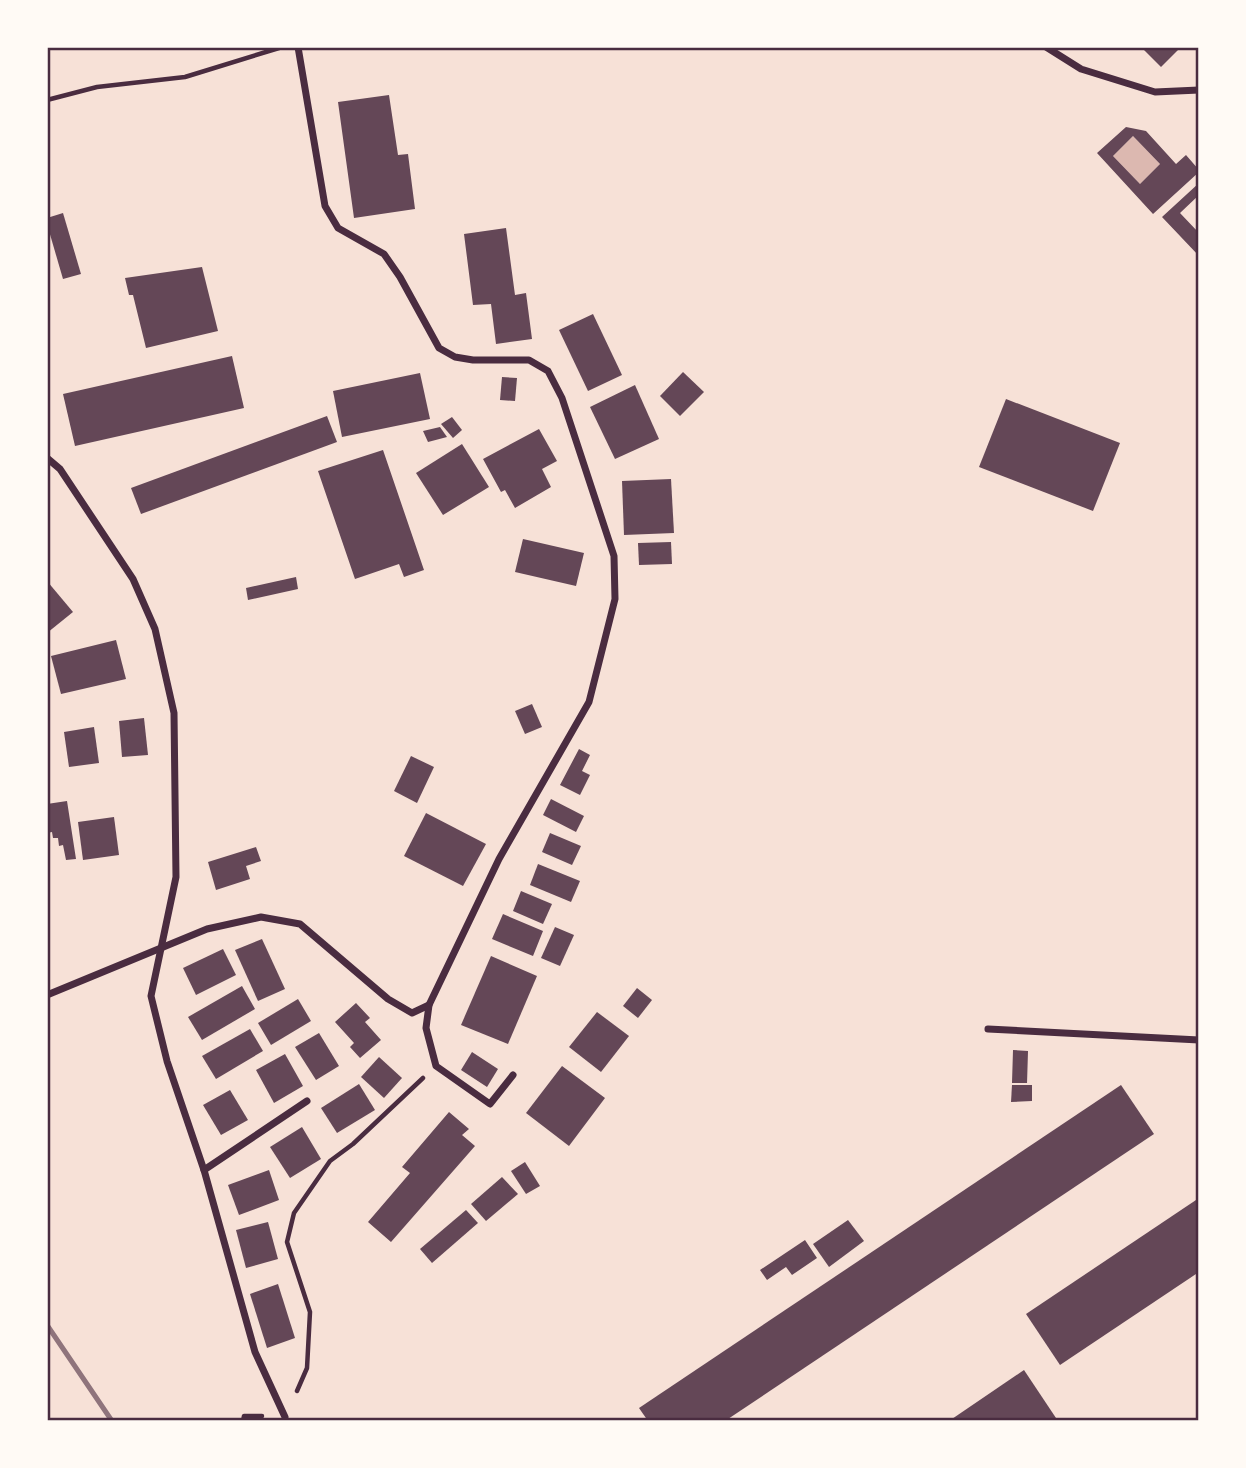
<svg xmlns="http://www.w3.org/2000/svg" width="1246" height="1468" font-family="'Roboto Condensed',sans-serif">
  <rect width="100%" height="100%" fill="#f7e1d7"/>
  <path fill="#dcb8b0" d="M1133,136L1160,164L1140,184L1113,156Z"/>
  <g fill="#644757" fill-rule="evenodd">
    <path d="M1141,47H1181L1161,67Z"/>
    <path d="M389,95L398,155L408,154L415,209L354,218L338,102Z"/>
    <path d="M1126,127L1146,131L1176,164L1186,155L1199,170V172L1153,214L1097,153ZM1133,136L1160,164L1140,184L1113,156Z"/>
    <path d="M1199,183V195L1180,213L1199,233V256L1162,217Z"/>
    <path d="M63,213L81,274L63,279L47,224V218Z"/>
    <path d="M506,228L515,295L526,293L532,339L496,344L491,304L473,305L464,234Z"/>
    <path d="M202,267L218,331L146,348L133,295H129L125,278Z"/>
    <path d="M593,314L622,375L588,391L559,330Z"/>
    <path d="M232,356L244,408L75,446L63,394Z"/>
    <path d="M683,372L704,392L680,416L660,396Z"/>
    <path d="M420,373L430,419L342,437L333,391Z"/>
    <path d="M502,377L517,378L515,401L500,400Z"/>
    <path d="M635,385L659,439L615,459L590,407Z"/>
    <path d="M1006,399L1120,443L1093,511L979,467Z"/>
    <path d="M327,416L337,442L141,514L131,488Z"/>
    <path d="M452,417L462,430L453,438L441,424Z"/>
    <path d="M440,427L447,437L428,442L423,431Z"/>
    <path d="M539,429L557,461L542,469L551,487L515,508L505,490L501,492L483,459Z"/>
    <path d="M462,444L489,487L443,515L416,473Z"/>
    <path d="M383,450L424,570L404,577L399,564L355,579L318,471Z"/>
    <path d="M671,479L674,533L624,535L622,481Z"/>
    <path d="M523,539L584,553L576,586L515,572Z"/>
    <path d="M671,542L672,564L639,565L638,543Z"/>
    <path d="M296,577L298,589L248,600L246,588Z"/>
    <path d="M47,581L73,612L47,633Z"/>
    <path d="M116,640L126,679L61,694L51,656Z"/>
    <path d="M532,704L542,727L525,734L515,711Z"/>
    <path d="M144,718L148,755L122,757L119,721Z"/>
    <path d="M94,727L99,763L69,767L64,732Z"/>
    <path d="M579,749L590,755L582,771L590,775L580,795L560,785Z"/>
    <path d="M411,756L434,767L417,803L394,791Z"/>
    <path d="M551,799L584,816L576,832L543,815Z"/>
    <path d="M67,801L76,859L66,860L63,845L59,846L58,838H53L52,832L47,833V804Z"/>
    <path d="M426,813L486,844L463,886L404,856Z"/>
    <path d="M114,817L119,855L83,860L78,822Z"/>
    <path d="M550,833L581,846L572,865L542,852Z"/>
    <path d="M256,847L261,861L246,866L250,879L216,890L208,862Z"/>
    <path d="M538,864L580,881L571,902L530,885Z"/>
    <path d="M521,891L552,904L543,924L513,911Z"/>
    <path d="M503,914L543,931L533,956L492,939Z"/>
    <path d="M555,927L574,935L560,966L541,958Z"/>
    <path d="M262,939L285,989L258,1001L235,950Z"/>
    <path d="M223,949L236,975L196,995L183,968Z"/>
    <path d="M491,956L537,976L508,1044L461,1025Z"/>
    <path d="M242,986L255,1009L202,1040L188,1017Z"/>
    <path d="M637,988L652,1000L638,1018L623,1006Z"/>
    <path d="M298,999L311,1021L271,1045L258,1023Z"/>
    <path d="M356,1003L370,1018L365,1022L381,1040L360,1058L350,1047L354,1043L335,1022Z"/>
    <path d="M597,1012L629,1036L601,1072L569,1047Z"/>
    <path d="M250,1029L263,1051L216,1079L202,1056Z"/>
    <path d="M319,1033L339,1066L316,1080L295,1047Z"/>
    <path d="M1013,1050L1028,1051L1027,1083H1012Z"/>
    <path d="M472,1052L498,1069L487,1087L461,1070Z"/>
    <path d="M285,1054L303,1086L274,1103L256,1070Z"/>
    <path d="M379,1057L402,1078L384,1098L361,1077Z"/>
    <path d="M562,1066L605,1098L569,1146L526,1113Z"/>
    <path d="M359,1084L375,1110L337,1133L321,1108Z"/>
    <path d="M1012,1085H1032V1101L1011,1102Z"/>
    <path d="M1121,1085L1154,1134L725,1421H648L639,1408Z"/>
    <path d="M230,1090L248,1120L221,1135L203,1105Z"/>
    <path d="M449,1112L469,1129L462,1135L475,1146L391,1242L368,1222L410,1173L402,1167Z"/>
    <path d="M302,1127L321,1159L290,1178L270,1147Z"/>
    <path d="M525,1162L540,1186L526,1194L511,1171Z"/>
    <path d="M269,1170L279,1200L239,1215L228,1185Z"/>
    <path d="M502,1177L518,1194L486,1221L471,1204Z"/>
    <path d="M1199,1198V1272L1060,1365L1026,1314Z"/>
    <path d="M466,1210L478,1223L432,1263L420,1249Z"/>
    <path d="M848,1220L864,1241L829,1267L813,1244Z"/>
    <path d="M268,1222L278,1259L246,1268L236,1230Z"/>
    <path d="M805,1240L817,1258L792,1275L786,1267L767,1280L760,1270Z"/>
    <path d="M278,1284L295,1338L267,1348L250,1294Z"/>
    <path d="M1024,1370L1058,1421H949Z"/>
  </g>
  <g fill="none" stroke-linecap="round" stroke-linejoin="round">
    <g stroke="#4a2c40" stroke-width="4.5">
      <path d="M47,100L97,87L185,77L279,48"/>
      <path d="M297,1391L307,1368L310,1312L287,1242L294,1213L330,1161L353,1144L423,1078"/>
      <path d="M243,1421L244,1416H262"/>
    </g>
    <g stroke="#4a2c40" stroke-width="7">
      <path d="M1046,47L1081,69L1155,92L1199,90"/>
      <path d="M47,458L60,469L133,579L155,629L174,713L176,877L151,996L167,1061L204,1170L255,1352L285,1417"/>
      <path d="M47,995L207,929L261,917L300,924L388,999L412,1013L429,1005L499,859L589,702L615,599L614,556L562,398L548,371L529,360H473L455,357L439,348L400,277L384,254L338,228L325,206L298,47"/>
      <path d="M429,1005L426,1028L436,1066L490,1104L513,1075"/>
      <path d="M988,1029L1199,1040"/>
      <path d="M204,1170L307,1101"/>
    </g>
    <path stroke="#8f747c" stroke-width="5" d="M47,1325L112,1421"/>
  </g>
  <rect width="1246" height="1468" fill="none" stroke="#fffaf5" stroke-width="98"/>
  <rect x="49" y="49" width="1148" height="1370" fill="none" stroke="#4a2c40" stroke-width="2.5"/>
</svg>
